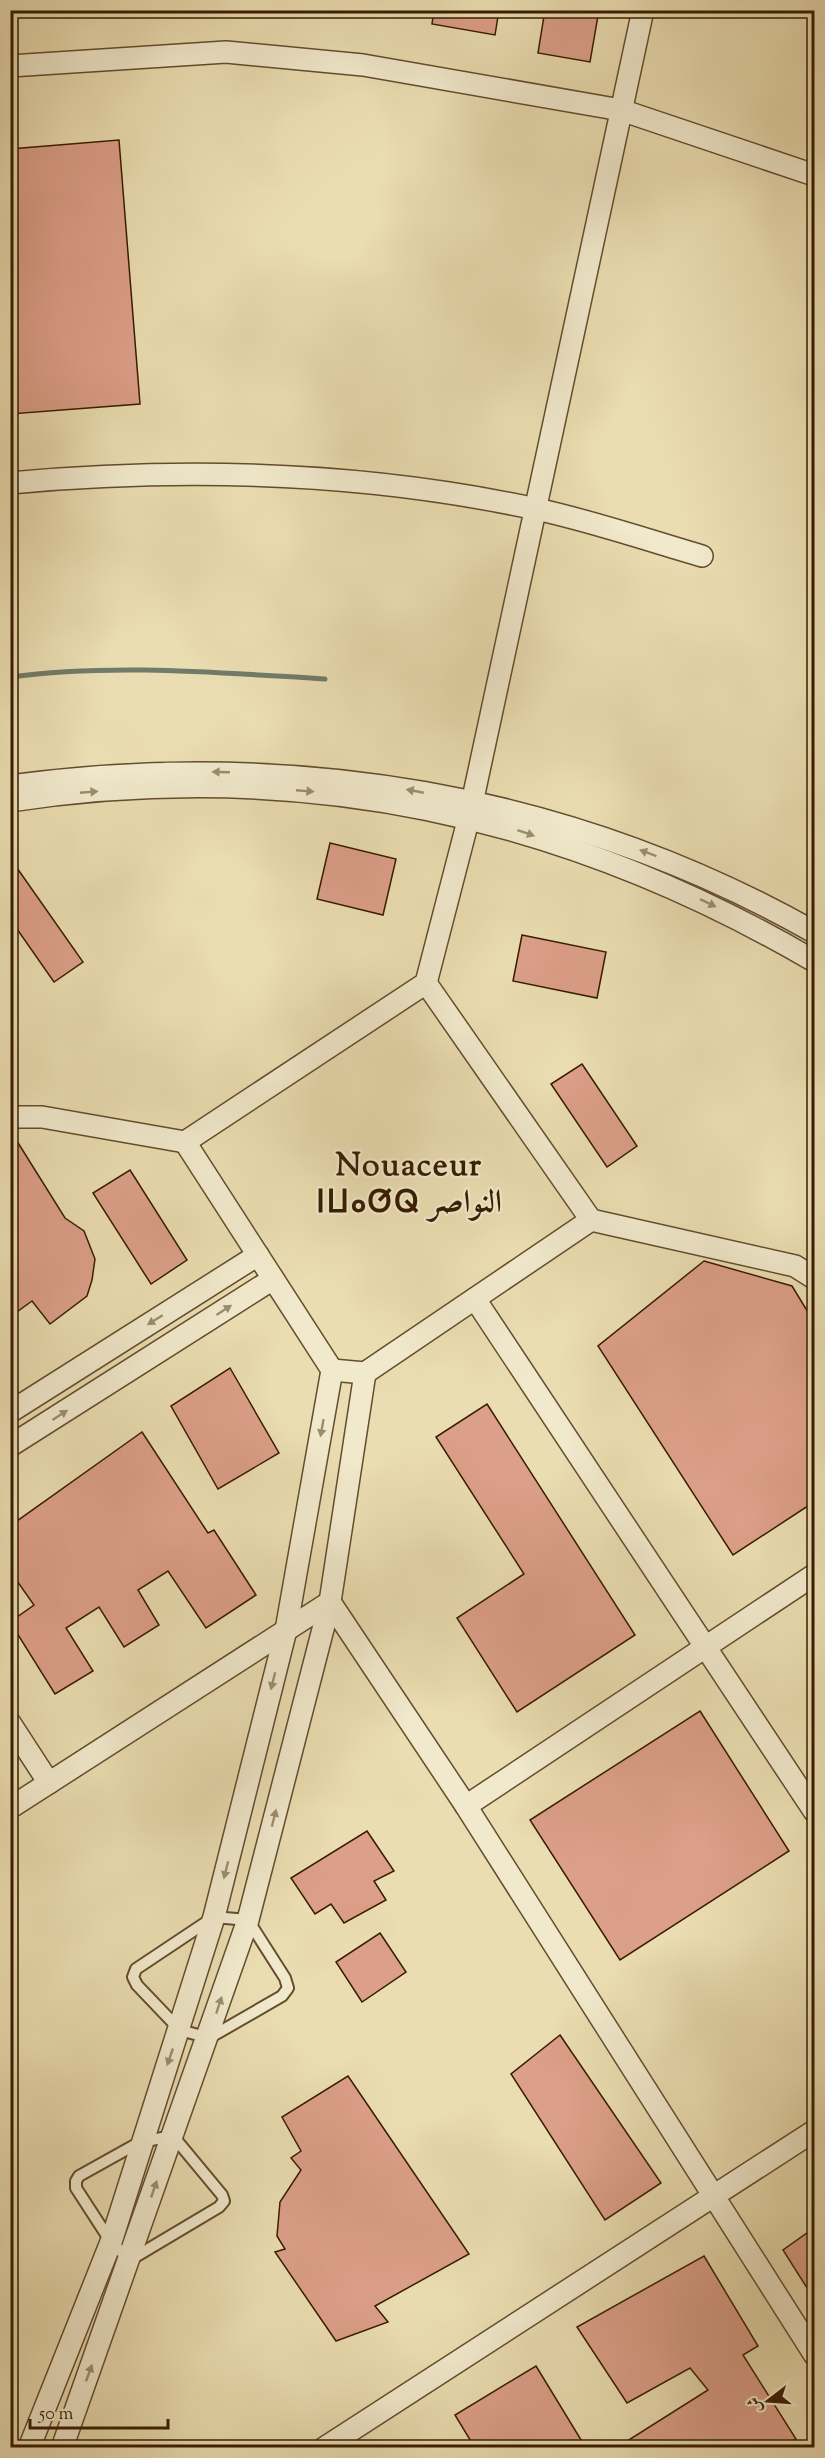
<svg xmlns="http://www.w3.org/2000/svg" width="825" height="2458" font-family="'Sorts Mill Goudy',Amiri,'Noto Sans Tifinagh',serif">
  <rect width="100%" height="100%" fill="#eaddb1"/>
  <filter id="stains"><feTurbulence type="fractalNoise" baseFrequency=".00333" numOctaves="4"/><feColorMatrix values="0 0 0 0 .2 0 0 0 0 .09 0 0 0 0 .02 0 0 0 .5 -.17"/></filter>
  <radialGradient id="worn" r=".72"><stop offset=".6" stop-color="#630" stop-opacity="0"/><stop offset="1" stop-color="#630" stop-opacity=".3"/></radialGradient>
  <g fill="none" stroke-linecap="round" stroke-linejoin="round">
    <path stroke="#717b6a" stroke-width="5" d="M10,677C114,663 221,673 325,679"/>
  </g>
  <g fill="#dc9f89" stroke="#371c00" stroke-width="1.5">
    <path d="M434,10H499L495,35L432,24Z"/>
    <path d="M545,10H599L590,62L538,53Z"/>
    <path d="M119,140L140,404L10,414V149Z"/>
    <path d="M330,843L396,859L383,915L317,899Z"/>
    <path d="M10,858L83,962L54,982L10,919Z"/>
    <path d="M522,935L606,952L597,998L513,981Z"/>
    <path d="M582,1064L637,1146L607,1167L551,1084Z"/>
    <path d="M10,1130L65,1218L84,1231L95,1259L92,1280L87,1296L50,1324L32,1301L10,1317Z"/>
    <path d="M130,1170L187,1260L151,1284L93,1193Z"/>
    <path d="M704,1261L792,1286L814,1322V1502L733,1555L598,1346Z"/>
    <path d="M230,1368L279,1453L218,1489L171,1406Z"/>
    <path d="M487,1404L635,1635L517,1712L457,1618L524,1574L436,1437Z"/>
    <path d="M142,1432L208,1533L214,1530L256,1595L206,1628L168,1571L138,1590L159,1625L124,1647L99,1607L66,1628L93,1671L55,1694L10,1622L34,1605L10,1571V1526Z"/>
    <path d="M700,1711L789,1851L620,1960L530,1820Z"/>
    <path d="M367,1831L394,1871L374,1881L386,1900L344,1923L331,1904L315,1914L291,1878Z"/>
    <path d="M380,1933L406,1972L362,2002L336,1962Z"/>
    <path d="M560,2035L661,2183L605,2220L511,2074Z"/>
    <path d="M348,2076L469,2254L375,2306L388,2322L336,2341L275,2252L285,2249L277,2236L280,2202L301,2170L291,2158L301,2151L282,2117Z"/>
    <path d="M814,2228V2299L783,2250Z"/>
    <path d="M704,2256L758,2346L743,2355L796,2439L782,2448H616L708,2390L690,2368L627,2403L577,2327Z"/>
    <path d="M536,2366L586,2448H475L455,2415Z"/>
  </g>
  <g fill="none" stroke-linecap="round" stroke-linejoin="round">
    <defs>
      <g id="service">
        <path d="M214,1917L248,1920L285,1978L288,1988L282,1996L209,2038L180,2030L137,1985L133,1977L136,1969Z"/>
        <path d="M173,2136L222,2195L224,2201L219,2207L130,2260L111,2242L76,2188V2181L79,2176L140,2142Z"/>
      </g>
      <g id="minor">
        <path d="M10,66L226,52L363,65L621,110L814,175"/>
        <path d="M10,483C185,467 364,472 536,509C592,521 647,540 702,556"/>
        <path d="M10,786C290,748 568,793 814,932"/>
        <path d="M10,801C300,757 563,814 814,961"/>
        <path d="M426,983L591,1220L795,1266L814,1278"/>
        <path d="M10,1117H42L185,1142L426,983L469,817L643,10"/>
        <path d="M475,1299L814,1811"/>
        <path d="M332,1370L365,1373L591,1220"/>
        <path d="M10,1412L258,1255"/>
        <path d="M10,1446L273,1279"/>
        <path d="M10,1723L49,1783"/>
        <path d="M466,1806L814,1575"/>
        <path d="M10,1808L330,1602L466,1806L814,2354"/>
        <path d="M29,2448L111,2242L214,1917L286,1630L332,1370L185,1142"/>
        <path d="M62,2448L248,1920L330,1602L365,1373"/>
        <path d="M324,2448L814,2131"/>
      </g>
    </defs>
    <use href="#service" stroke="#644c2c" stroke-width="14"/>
    <use href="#minor" stroke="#644c2c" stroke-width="24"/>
    <use href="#service" stroke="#f1e9cc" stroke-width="10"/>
    <use href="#minor" stroke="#f1e9cc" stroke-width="21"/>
  </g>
  <defs><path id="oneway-solid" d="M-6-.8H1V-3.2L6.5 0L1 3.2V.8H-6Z" transform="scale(1.5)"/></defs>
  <g fill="#9d8d70">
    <use href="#oneway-solid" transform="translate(221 772) rotate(-178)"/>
    <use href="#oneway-solid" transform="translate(305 791) rotate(5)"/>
    <use href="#oneway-solid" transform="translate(415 791) rotate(-169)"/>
    <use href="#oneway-solid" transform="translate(89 792) rotate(-5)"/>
    <use href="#oneway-solid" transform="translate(526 833) rotate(19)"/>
    <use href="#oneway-solid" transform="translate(648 853) rotate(-159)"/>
    <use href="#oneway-solid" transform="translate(708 903) rotate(26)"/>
    <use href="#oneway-solid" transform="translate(224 1310) rotate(-33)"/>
    <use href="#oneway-solid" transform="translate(155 1320) rotate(148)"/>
    <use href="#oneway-solid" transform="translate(60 1415) rotate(-33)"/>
    <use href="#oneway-solid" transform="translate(322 1428) rotate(100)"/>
    <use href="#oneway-solid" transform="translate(273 1681) rotate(104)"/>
    <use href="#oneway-solid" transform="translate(274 1818) rotate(-76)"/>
    <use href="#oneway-solid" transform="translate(226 1870) rotate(104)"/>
    <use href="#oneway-solid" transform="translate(219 2005) rotate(-72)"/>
    <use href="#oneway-solid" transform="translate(170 2057) rotate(109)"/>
    <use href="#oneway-solid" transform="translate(154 2189) rotate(-71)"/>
    <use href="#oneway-solid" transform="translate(89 2373) rotate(-70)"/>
  </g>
  <g text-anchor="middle" stroke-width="4.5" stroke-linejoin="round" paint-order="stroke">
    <g font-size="32" font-weight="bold" letter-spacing="1.5" fill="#371c00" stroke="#f1e9cc">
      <text x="409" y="1175">Nouaceur<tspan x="409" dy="37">ⵏⵡⴰⵚⵕ النواصر</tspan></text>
    </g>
  </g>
  <rect width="825" height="2458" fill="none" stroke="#eaddb1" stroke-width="36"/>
  <rect x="12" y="12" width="801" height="2434" fill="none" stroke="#371c00" stroke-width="3"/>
  <rect x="18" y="18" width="789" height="2422" fill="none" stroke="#371c00" stroke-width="1.5"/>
  <g transform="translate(768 2401) rotate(253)" stroke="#f1e9cc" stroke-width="4.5" paint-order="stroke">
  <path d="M0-4.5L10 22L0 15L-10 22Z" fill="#371c00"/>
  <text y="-9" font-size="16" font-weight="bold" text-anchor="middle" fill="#371c00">ش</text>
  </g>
  <path d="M30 2419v9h138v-9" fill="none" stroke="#371c00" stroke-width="3"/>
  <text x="39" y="2419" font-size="18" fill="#371c00" stroke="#f1e9cc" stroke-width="4.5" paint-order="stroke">50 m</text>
  <rect width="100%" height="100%" filter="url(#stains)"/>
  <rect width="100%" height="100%" fill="url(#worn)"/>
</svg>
